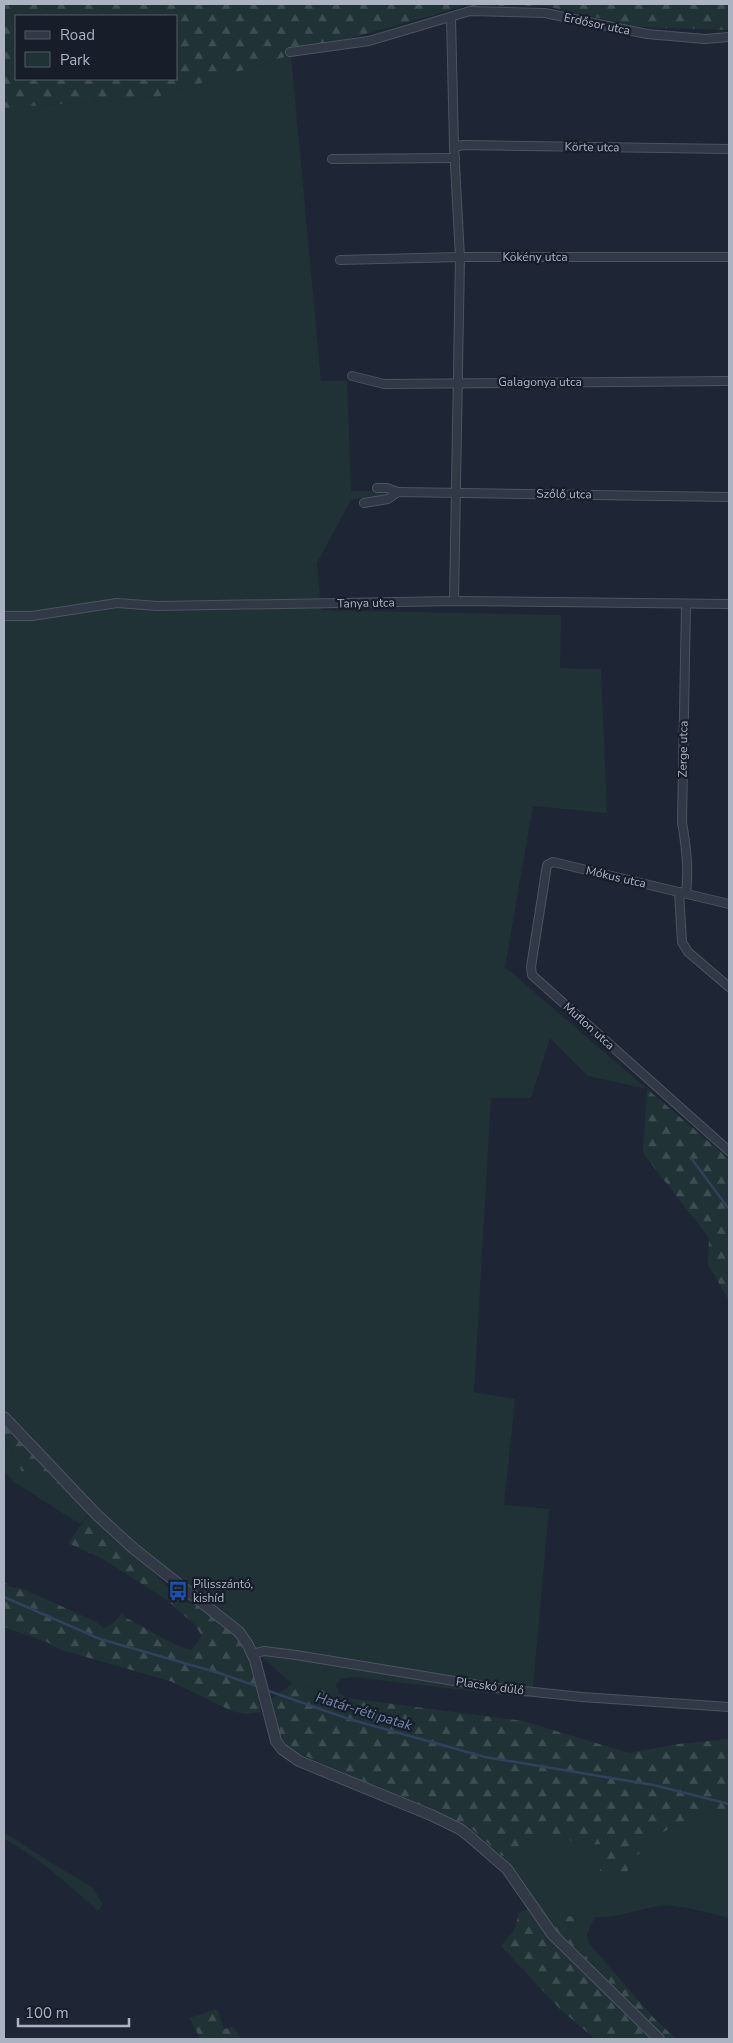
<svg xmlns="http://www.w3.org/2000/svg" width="733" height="2043" font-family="'Nunito Sans',sans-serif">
  <defs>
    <pattern id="forest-firs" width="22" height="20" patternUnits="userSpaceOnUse" patternTransform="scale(1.25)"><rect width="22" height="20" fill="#203236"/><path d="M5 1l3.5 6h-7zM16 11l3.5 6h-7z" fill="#3e4d51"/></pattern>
  </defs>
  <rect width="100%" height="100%" fill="#1e2635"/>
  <g fill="#203236">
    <path d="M291,55L321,381H347L351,491H384L390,493L384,495L351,500L317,563L321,610L561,615L560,668L601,669L607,813L533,806L505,967L647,1089L588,1076L550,1038L531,1098H491L474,1392L515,1399L504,1505L549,1509L532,1698L353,1677L341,1679L336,1685L339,1693L292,1684L4,1423V108L157,97Z"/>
    <path d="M4,1439L10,1445L14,1460L25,1461C42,1484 69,1492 90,1512L80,1524L14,1482L4,1470Z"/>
    <path d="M162,1581L174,1594L168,1601L153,1591Z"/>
    <path d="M704,1812L729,1820V1918C712,1913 678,1904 660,1906C638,1909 617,1918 595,1917L587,1934L588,1942L611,1969L599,1973L589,1965L594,1958H582L578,1954L571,1926L579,1918L547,1923L514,1869L502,1856L523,1853L546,1831L566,1837L577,1846L603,1844L629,1858L641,1853L653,1837Z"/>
    <path d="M4,1832L53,1864L92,1887L103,1904L98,1911C69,1885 38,1857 4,1839Z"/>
  </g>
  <g fill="url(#forest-firs)" fill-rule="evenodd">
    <path d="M4,4H729V30L640,27L545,6H464L291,55L157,97L4,108ZM16,16H176V79H16Z"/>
    <path d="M647,1089L729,1159V1301L708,1264L709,1238L643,1153Z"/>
    <path d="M4,1423L77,1499L64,1506L55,1488H38L40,1477L32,1471L23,1474L20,1468L24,1461L14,1460L10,1445L4,1439Z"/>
    <path d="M90,1512L162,1581L153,1591L103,1559L68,1543Z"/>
    <path d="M4,1582L10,1587L21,1588L94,1621L104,1628L111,1625L123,1613L124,1617C147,1627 167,1644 191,1650L202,1636L195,1625L168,1601L174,1594L188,1603L210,1609L245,1641L253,1667L261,1712L245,1714L232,1711L170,1681L58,1649L47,1642L4,1627Z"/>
    <path d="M292,1684L339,1693L347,1698L523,1721L629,1753L678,1744L729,1739V1820L704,1812L653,1837L641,1853L630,1858L627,1875L600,1871L603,1844L577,1846L566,1837L546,1832L523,1853L502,1856L473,1830L438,1813L289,1749L276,1728L272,1698Z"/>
    <path d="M536,1904L547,1923L564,1915L579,1918L571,1926L578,1954L582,1958L589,1955L594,1958L589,1965L599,1973L611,1969L653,2017L676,2039H595L559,2008L501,1946L514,1931L519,1913Z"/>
    <path d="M217,2009L224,2029L233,2027L241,2039H201L189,2018Z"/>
  </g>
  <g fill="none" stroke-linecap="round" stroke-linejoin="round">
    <g stroke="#30405d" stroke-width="2.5">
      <path d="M691,1158L729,1209"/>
      <path d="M4,1597L100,1639L219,1673L259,1687"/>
      <path d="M266,1690L349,1719L485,1757L653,1785L729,1804"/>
    </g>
    <defs>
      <g id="minor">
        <path d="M451,17L454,147L460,257L454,601"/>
        <path d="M290,52L369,41L470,11L545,13L647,34L705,39L729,37"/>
        <path d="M454,147L463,145L729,149"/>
        <path d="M332,159L455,158"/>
        <path d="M340,260L460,257H729"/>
        <path d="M352,376L384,384L729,381"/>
        <path d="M377,488H387L398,492"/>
        <path d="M364,503L388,499L398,492L729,497"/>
        <path d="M686,604L682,822C686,846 689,869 686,893"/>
        <path d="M4,616H32L117,603L158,606L454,601L729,604"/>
        <path d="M679,892L682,942L688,952L729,987"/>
        <path d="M729,904L553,862L547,865L531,967L532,975L729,1151"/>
        <path d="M252,1654L264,1651L296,1655L497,1688L582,1697L729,1707"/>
      </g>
      <path id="tertiary" d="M4,1417L96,1514L133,1548L239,1632L248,1645L255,1660L276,1741L282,1749L299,1761L431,1815L460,1829L469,1836L507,1869L552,1934L659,2039"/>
    </defs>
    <use href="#minor" stroke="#4c5361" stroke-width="10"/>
    <use href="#tertiary" stroke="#4c5361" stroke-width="12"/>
    <use href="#minor" stroke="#313846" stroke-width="8"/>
    <use href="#tertiary" stroke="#313846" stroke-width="10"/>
  </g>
  <defs>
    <symbol id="bus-bare" viewBox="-9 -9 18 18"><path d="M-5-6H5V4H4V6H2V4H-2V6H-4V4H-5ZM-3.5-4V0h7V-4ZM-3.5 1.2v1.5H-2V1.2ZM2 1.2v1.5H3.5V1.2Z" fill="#1a4fb4" stroke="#171e2a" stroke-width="2.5" paint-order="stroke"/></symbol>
  </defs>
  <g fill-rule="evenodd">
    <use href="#bus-bare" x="164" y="1577" width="28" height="28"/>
  </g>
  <g text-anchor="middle" stroke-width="4.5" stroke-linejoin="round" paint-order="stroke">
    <g font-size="12" fill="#abb3c3" stroke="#171e2a">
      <text transform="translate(597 24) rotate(12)" y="4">Erdősor utca</text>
      <text transform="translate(592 147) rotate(1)" y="4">Körte utca</text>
      <text x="535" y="261">Kökény utca</text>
      <text x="540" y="386">Galagonya utca</text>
      <text transform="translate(564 494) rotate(1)" y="4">Szőlő utca</text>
      <text transform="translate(366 603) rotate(-1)" y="4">Tanya utca</text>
      <text transform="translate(683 749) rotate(-89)" y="4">Zerge utca</text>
      <text transform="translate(616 877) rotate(13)" y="4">Mókus utca</text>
      <text transform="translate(589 1026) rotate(42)" y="4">Muflon utca</text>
      <text transform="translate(490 1686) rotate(8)" y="4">Placskó dűlő</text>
    </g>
    <g font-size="12" fill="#abb3c3" stroke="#171e2a" text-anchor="start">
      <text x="193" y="1588">Pilisszántó,<tspan x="193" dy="14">kishíd</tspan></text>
    </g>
    <g font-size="14" font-style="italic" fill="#7287ad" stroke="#171e2a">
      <text transform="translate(364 1711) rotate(17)" y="5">Határ-réti patak</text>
    </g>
  </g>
  <rect width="733" height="2043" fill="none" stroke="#abb3c3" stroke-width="10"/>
  <rect x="15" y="15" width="162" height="65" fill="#171e2a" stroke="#525a67"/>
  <rect x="25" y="31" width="25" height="8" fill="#313846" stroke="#525a67"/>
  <text x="60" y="40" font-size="15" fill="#abb3c3">Road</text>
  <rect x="25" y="52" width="25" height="15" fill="#203236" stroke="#525a67"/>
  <text x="60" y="65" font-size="15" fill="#abb3c3">Park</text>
  <path d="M18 2018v8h111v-8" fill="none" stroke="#abb3c3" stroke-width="2.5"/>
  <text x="25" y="2018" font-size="15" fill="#abb3c3" stroke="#171e2a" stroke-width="4" paint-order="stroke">100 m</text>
</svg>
